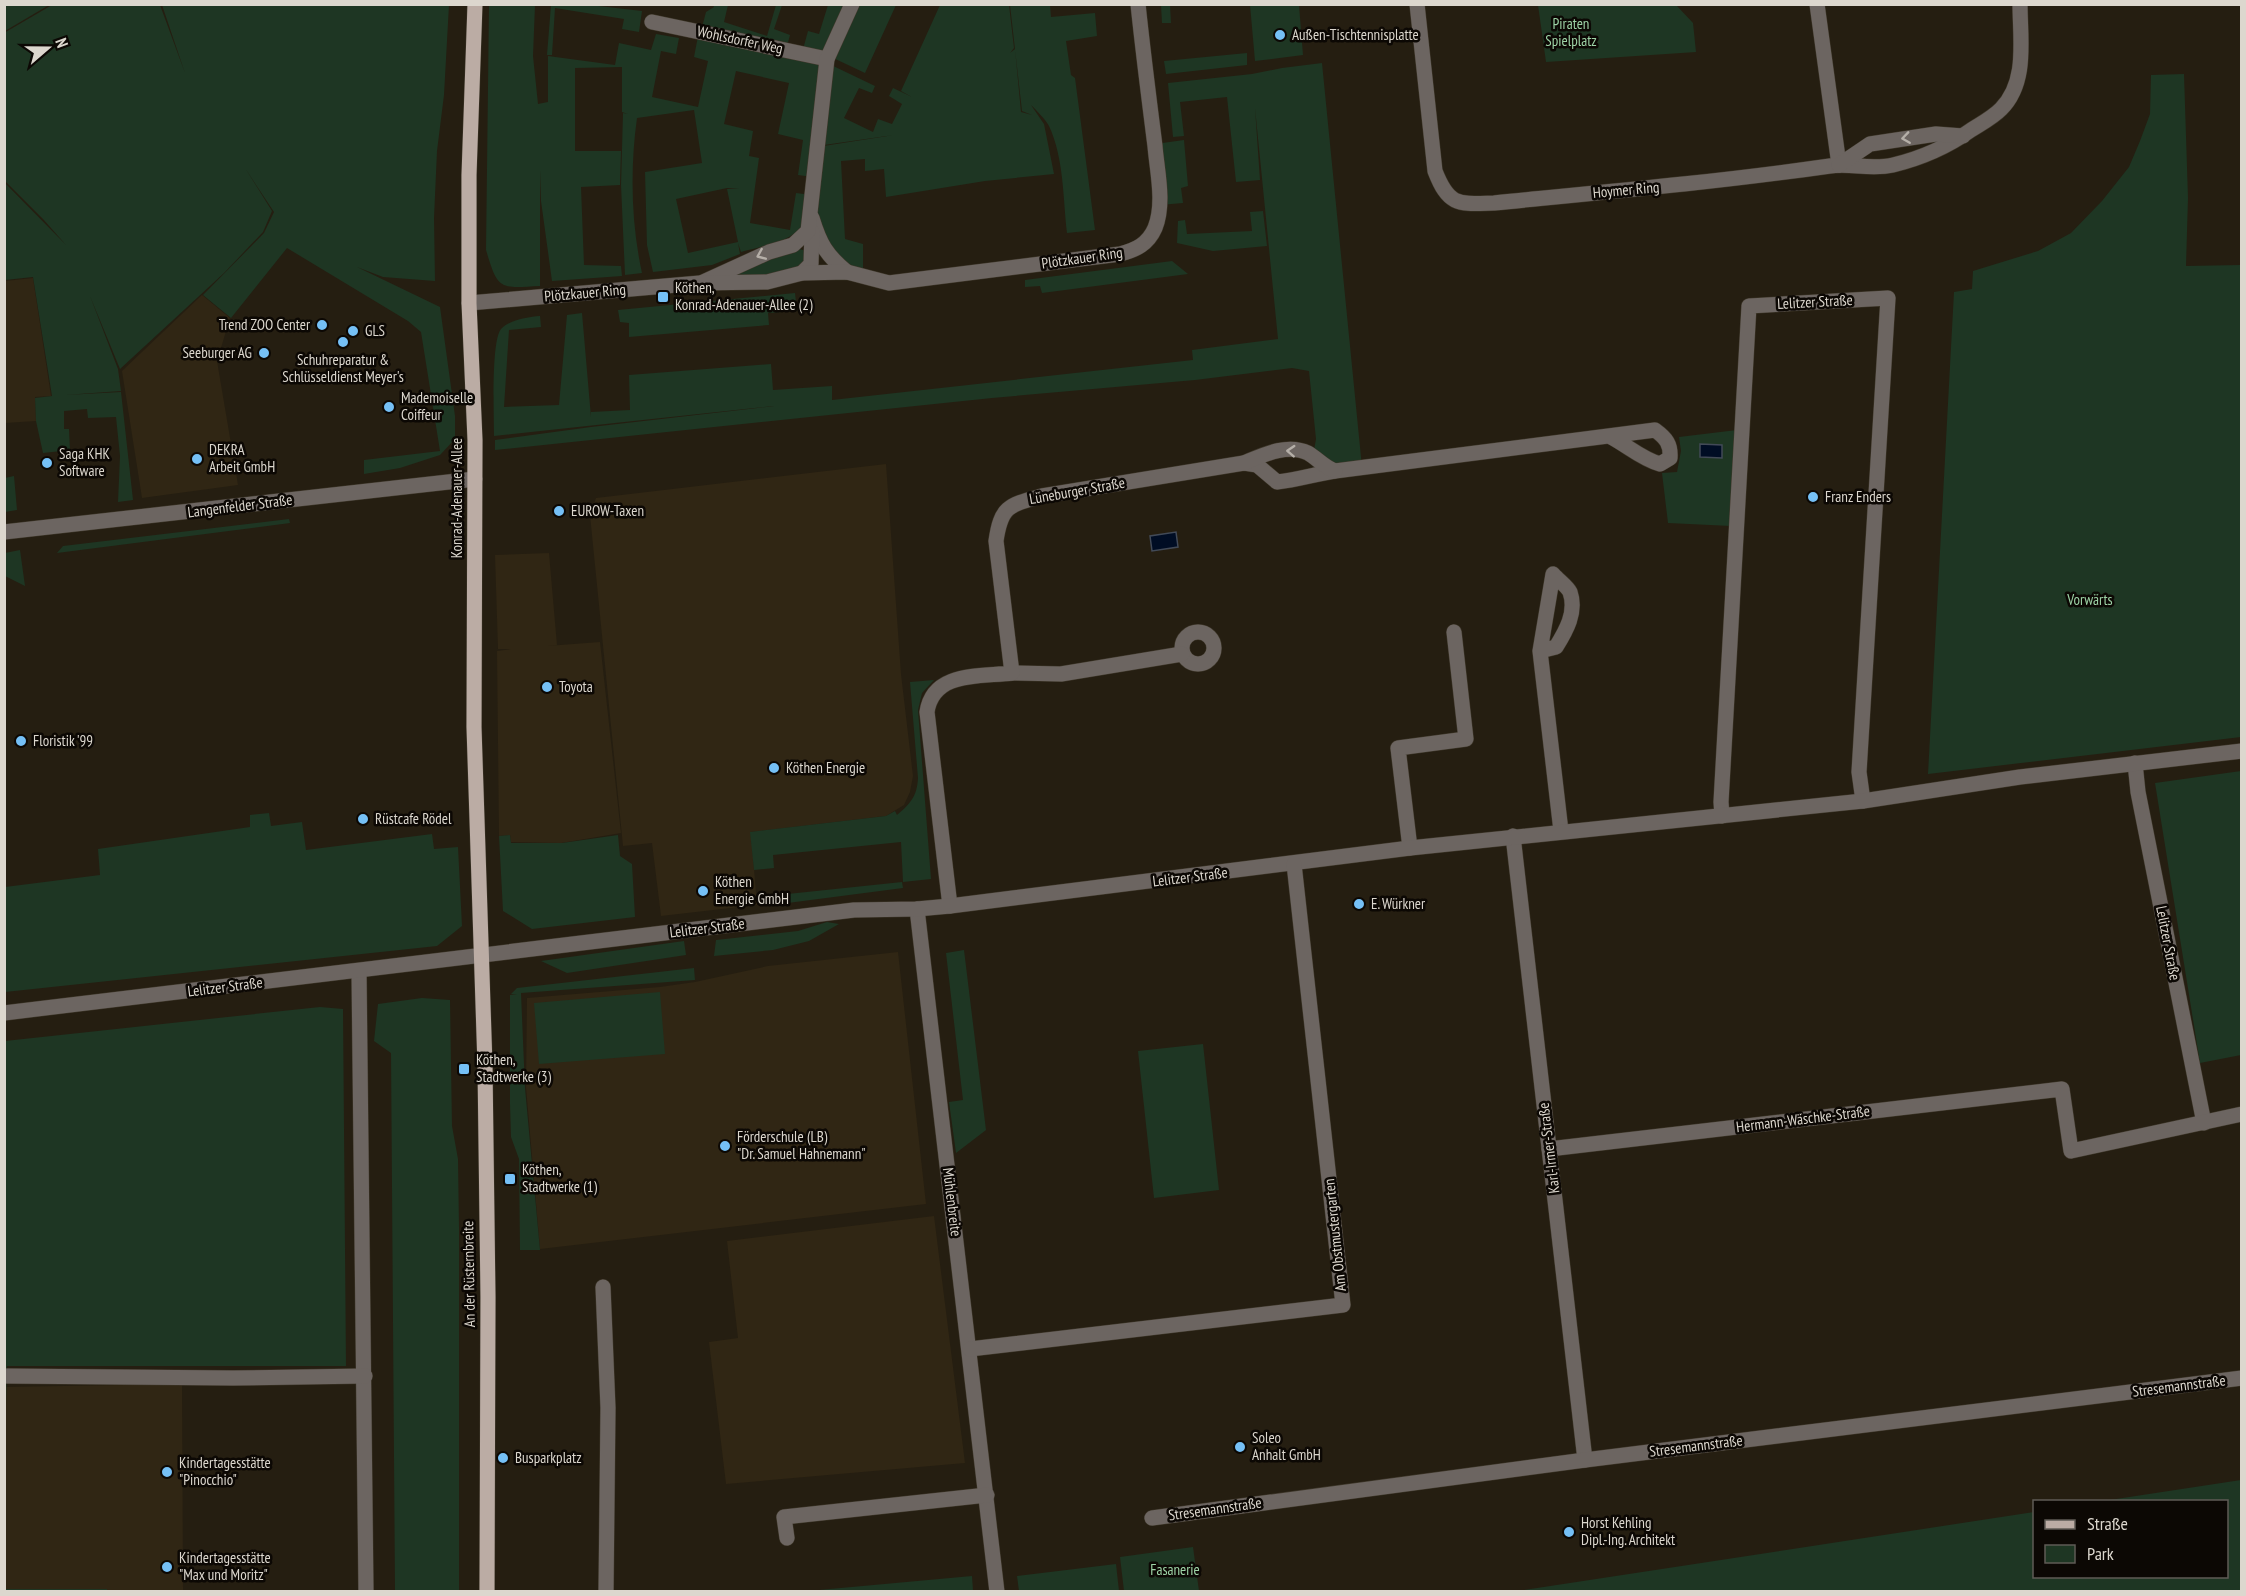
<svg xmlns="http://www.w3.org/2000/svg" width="2246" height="1596" font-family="'PT Sans Narrow',sans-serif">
  <rect width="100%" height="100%" fill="#251e11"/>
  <g fill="#302614">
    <path d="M33,278L51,396L35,397L36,421L5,423V281Z"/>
    <path d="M202,295L230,318L217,361L238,485L142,498L122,371Z"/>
    <path d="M886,464L901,674L913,776L910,792L904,805L886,816L751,832L757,905L661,916L652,843L623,846L590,515L596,498Z"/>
    <path d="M549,553L557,645L547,646L600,642L621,833L561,843L511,842L510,835L499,836L497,651L511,649H498L495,555Z"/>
    <path d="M898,952L926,1204L540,1249L526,1087L527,998L660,987L695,982L768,966Z"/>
    <path d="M934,1216L965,1463L726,1484L709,1342L738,1338L727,1241Z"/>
    <path d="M182,1384L183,1591H5L4,1387Z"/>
  </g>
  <g fill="#1e3623" fill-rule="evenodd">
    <path d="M5,4H49V5L5,31Z"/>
    <path d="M52,5H160L185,73L162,5H449L444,95L437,151L434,218L435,281L383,277L357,267L440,307L455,416V439L440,455L400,468L364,474V460L440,451L421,332L408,321L287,248L231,318L203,295L264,233L274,212L245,168L272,211L263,232L224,273L120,369L90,296L118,369L121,391L65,395L121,392L133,500L118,502L120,456L116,417L88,418L87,409L64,411V429H69L70,450L43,453L36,421L35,398L52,396L33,277L5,280V183L66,245L43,219L5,181L4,33Z"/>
    <path d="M489,5H535L533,56L538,104L548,102V56L615,65L619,43L651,50L656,34L679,38L676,54L661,51L652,97L698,107L708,61L694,57L699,31H701L706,12L714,7L713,5H728L724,22L767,36L776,5H782L774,29L790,35L786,50L802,53L808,31L819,34L828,5H896L865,73L829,56L827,63L875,86L872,93L859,88L844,118L873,132L878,119L892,124L902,104L889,96L893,88L912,97L901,91L940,5H1009L1014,48L1010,53L1015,49L1021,112L1032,115L1022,111L1010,5H1050L1051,17L1095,13L1097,36L1066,41L1071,75L1075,78L1095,230L1067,233C1063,199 1064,158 1049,126C1045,119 1037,111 1031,105L1044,124L1054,174L985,181L886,197L884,169L865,171V159L841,161L845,239L863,244V275L847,272L817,233V147L894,135L817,146L813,177L798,175L803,140L778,134L789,83L736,71L724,124L753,131L749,156L759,158L750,223L790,230L796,193L812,195L808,226C800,228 799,231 792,235C780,243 756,248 741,252L738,243L740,254L712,265L653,272L647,245L645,172L702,163L694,110L637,118C630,168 631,223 642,273L625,275L621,185L623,113L628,114L622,112V67L575,68V151H621L620,185L581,187L584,265L621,266L622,276L552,281L541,201L540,170V286C500,288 498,291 486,250ZM727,188H739L727,189L738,242L688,253L676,199Z"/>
    <path d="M551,5H590L642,11L639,32L622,29L624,19L555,8L552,55H547Z"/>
    <path d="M1161,5H1170L1171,23H1162Z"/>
    <path d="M1250,5H1299L1303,55L1255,61Z"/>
    <path d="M1538,5H1676L1693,23L1696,52L1546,62Z"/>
    <path d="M1247,53V65L1166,74L1164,61Z"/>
    <path d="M1322,63L1362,467L1336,471L1313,456L1316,439L1309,371L1292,368L1195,380L992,398L495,450V440L591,427L774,406L494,436C494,417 491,341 501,329C509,320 528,317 540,316L541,327L509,330L504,407L559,405L567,315L582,313L591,417V412L630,410L629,375L771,364L773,390L832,386V400L1193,360L1192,350L1278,339L1255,108L1260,180L1236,182L1227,97L1180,102L1184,136L1173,137L1168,83L1252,74L1282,68Z"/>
    <path d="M2184,74L2188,198L2186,266L2241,265V737L1928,774L1954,292L1972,289L1973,271L2038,251L2071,233L2102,201L2129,167L2140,141L2150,114L2151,75Z"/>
    <path d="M1184,140L1188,186L1181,188L1183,203L1160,205L1155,144Z"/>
    <path d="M1263,211L1267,246L1213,251L1177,243L1178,221L1185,220L1187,234L1252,231L1250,212Z"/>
    <path d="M799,249L811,252L801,272L706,282Z"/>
    <path d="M1172,261L1188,274L1042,293L1040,286L1025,287V280Z"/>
    <path d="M795,293L797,311L768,313L769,325L629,337V323L620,322L618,310Z"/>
    <path d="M1737,430L1731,526L1668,523L1662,473L1677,472L1681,451L1679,437Z"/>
    <path d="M4,474L5,478L14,476L17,510L5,512Z"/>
    <path d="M289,519L290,523L57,553L63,546Z"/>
    <path d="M20,550L25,586L5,576V553Z"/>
    <path d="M934,680L922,693L918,710L931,879L903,882L901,842L773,855L774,868L754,870L750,832L886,816L895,811L897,815C911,803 917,796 918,778L910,682Z"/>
    <path d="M2241,771V1055L2200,1063L2155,783Z"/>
    <path d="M269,813L271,826L302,822L306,850L432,834L434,849L458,847L462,926L437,946L5,992V887L100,875L98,849L250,827V815Z"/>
    <path d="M510,835L511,843H562L618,835L620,856L632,864L635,917L532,929L503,911L499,836Z"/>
    <path d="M902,882L903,888L780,904L778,895Z"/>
    <path d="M827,922L839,924L809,941L773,950L714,956L716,940L798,931Z"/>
    <path d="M684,941L686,955L567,973L541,961Z"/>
    <path d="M964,950L986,1130L956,1153L949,1102L963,1100L946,953Z"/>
    <path d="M694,968L695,980L521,993L525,1088L540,1250H520L519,1159L511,1137L510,1104V995L517,994H511L517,988Z"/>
    <path d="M660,992L665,1054L539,1064L534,1003Z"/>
    <path d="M422,998L450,1000L452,1126L458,1159L459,1227V1591H395L391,1053L374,1041L378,1004Z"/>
    <path d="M320,1007L343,1009L346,1366H7L5,1443V1041Z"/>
    <path d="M1203,1044L1219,1190L1154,1198L1138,1051Z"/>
    <path d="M2241,1480V1591H1518L2034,1512V1576H2226V1502L2103,1501Z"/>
    <path d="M1193,1547L1199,1591H1124L1120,1557Z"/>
    <path d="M1116,1564L1119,1591H1019L1017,1576Z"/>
    <path d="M972,1576L973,1591H808Z"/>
    <rect x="5" y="1589" width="102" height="3"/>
  </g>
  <g fill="#000d24" stroke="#424a57" stroke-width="1.5">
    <path d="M1700,444L1722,445V458L1700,457Z"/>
    <path d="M1176,532L1178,547L1152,551L1150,536Z"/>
  </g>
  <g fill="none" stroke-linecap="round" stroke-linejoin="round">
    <defs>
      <g id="minor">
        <path d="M1417,4L1435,171C1449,207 1459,204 1494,203C1606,192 1718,182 1830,166C1851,163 1871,170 1893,165C1922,158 1947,147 1971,130C1982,123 1992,118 2001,109C2028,82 2020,39 2020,4"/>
        <path d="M1817,4L1839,165"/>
        <path d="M652,22L827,59"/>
        <path d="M1839,165L1870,144L1936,134L1963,136"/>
        <path d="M812,218C820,244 826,255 847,272"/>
        <path d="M802,273L811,264L812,232"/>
        <path d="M703,282L769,252L793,245L808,231L827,59L852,4"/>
        <path d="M469,303L700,283L767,282L802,273L847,272L889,283L1120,254C1136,250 1148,244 1155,228C1165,203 1157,171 1155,146C1149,99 1143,52 1138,4"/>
        <path d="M1244,463L1257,465L1277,482C1297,480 1316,474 1335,471L1655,430C1666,438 1671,444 1670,458L1660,464C1642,459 1628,446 1611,437"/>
        <path d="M4,532L475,479"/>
        <circle cx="1198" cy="648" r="16"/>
        <path d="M1540,651L1553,574C1558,580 1567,586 1570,592C1577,612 1566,631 1556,647L1540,651L1561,831"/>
        <path d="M1012,673L1061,674L1182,654"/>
        <path d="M2135,763L2138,792L2204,1123"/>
        <path d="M1722,816L1721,802L1749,306L1888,298L1859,772L1863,801"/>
        <path d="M1513,836L1585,1460"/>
        <path d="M1410,848L1398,748L1466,739L1454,632"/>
        <path d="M950,906L927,712C933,671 980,677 1012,673L996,541C1001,506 1009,505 1042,496L1244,463C1263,455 1287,443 1308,453C1318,459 1324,467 1335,471"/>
        <path d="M917,909L997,1592"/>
        <path d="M359,971L366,1592"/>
        <path d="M4,1013L854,910L917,909L950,906L1410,848L1863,801L2020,777L2242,751"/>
        <path d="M1549,1149L2062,1089L2071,1151L2242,1114"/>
        <path d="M603,1287L608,1408L606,1592"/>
        <path d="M970,1349L1343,1305L1294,864"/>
        <path d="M4,1376L233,1378L365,1376"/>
        <path d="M1152,1518L1585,1460L2242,1378"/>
        <path d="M787,1538L784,1517L987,1495"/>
      </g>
      <path id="major" d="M475,4L469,175V303L475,440L474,727L485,1066L488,1297L487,1592"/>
    </defs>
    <use href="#minor" stroke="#3f382b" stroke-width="16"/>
    <use href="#major" stroke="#3f382b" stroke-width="16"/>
    <use href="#minor" stroke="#6c6561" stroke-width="15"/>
    <use href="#major" stroke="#bbaca4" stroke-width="15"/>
  </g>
  <defs><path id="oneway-chevron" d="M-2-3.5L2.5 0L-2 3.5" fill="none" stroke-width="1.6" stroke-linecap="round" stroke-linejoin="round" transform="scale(1.5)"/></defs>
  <g stroke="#b5afa8">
    <use href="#oneway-chevron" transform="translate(1906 138) rotate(172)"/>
    <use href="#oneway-chevron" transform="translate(761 255) rotate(157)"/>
    <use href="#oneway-chevron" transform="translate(1291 451) rotate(-177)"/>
  </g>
  <g fill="#75c0f6" stroke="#0c0804" stroke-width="2">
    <circle cx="1280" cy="35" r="6"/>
    <rect x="657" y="291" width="12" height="12" rx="3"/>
    <circle cx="322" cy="325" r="6"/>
    <circle cx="353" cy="331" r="6"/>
    <circle cx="343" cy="342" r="6"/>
    <circle cx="264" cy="353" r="6"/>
    <circle cx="389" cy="407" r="6"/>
    <circle cx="197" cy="459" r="6"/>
    <circle cx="47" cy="463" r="6"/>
    <circle cx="1813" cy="497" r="6"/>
    <circle cx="559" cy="511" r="6"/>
    <circle cx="547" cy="687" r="6"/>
    <circle cx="21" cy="741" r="6"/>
    <circle cx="774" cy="768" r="6"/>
    <circle cx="363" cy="819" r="6"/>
    <circle cx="703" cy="891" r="6"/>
    <circle cx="1359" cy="904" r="6"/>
    <rect x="458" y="1063" width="12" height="12" rx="3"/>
    <circle cx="725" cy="1146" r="6"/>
    <rect x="504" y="1173" width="12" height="12" rx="3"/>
    <circle cx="1240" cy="1447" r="6"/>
    <circle cx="503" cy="1458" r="6"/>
    <circle cx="167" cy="1472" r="6"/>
    <circle cx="1569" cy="1532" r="6"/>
    <circle cx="167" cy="1567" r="6"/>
  </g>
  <g text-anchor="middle" stroke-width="5" stroke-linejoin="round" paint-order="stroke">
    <g font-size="15" fill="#9dd3a6" stroke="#0c0804">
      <text x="1571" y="29">Piraten<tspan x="1571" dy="17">Spielplatz</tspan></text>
      <text x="2090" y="605">Vorwärts</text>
      <text x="1175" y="1575">Fasanerie</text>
    </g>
    <g font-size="15" fill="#dcd7ce" stroke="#0c0804" text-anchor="start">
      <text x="1292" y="40">Außen-Tischtennisplatte</text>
      <text x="675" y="293">Köthen,<tspan x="675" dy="17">Konrad-Adenauer-Allee (2)</tspan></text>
      <text x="310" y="330" text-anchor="end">Trend ZOO Center</text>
      <text x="365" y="336">GLS</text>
      <text x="252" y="358" text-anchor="end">Seeburger AG</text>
      <text x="343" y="365" text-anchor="middle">Schuhreparatur &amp;<tspan x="343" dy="17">Schlüsseldienst Meyer's</tspan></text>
      <text x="401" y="403">Mademoiselle<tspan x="401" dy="17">Coiffeur</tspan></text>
      <text x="209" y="455">DEKRA<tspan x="209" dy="17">Arbeit GmbH</tspan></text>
      <text x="59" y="459">Saga KHK<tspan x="59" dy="17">Software</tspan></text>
      <text x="1825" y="502">Franz Enders</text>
      <text x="571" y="516">EUROW-Taxen</text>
      <text x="559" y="692">Toyota</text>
      <text x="33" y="746">Floristik '99</text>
      <text x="786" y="773">Köthen Energie</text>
      <text x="375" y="824">Rüstcafe Rödel</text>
      <text x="715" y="887">Köthen<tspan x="715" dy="17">Energie GmbH</tspan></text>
      <text x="1371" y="909">E. Würkner</text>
      <text x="476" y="1065">Köthen,<tspan x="476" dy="17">Stadtwerke (3)</tspan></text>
      <text x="737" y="1142">Förderschule (LB)<tspan x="737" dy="17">"Dr. Samuel Hahnemann"</tspan></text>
      <text x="522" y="1175">Köthen,<tspan x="522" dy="17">Stadtwerke (1)</tspan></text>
      <text x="1252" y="1443">Soleo<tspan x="1252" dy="17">Anhalt GmbH</tspan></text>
      <text x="515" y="1463">Busparkplatz</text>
      <text x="179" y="1468">Kindertagesstätte<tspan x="179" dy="17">"Pinocchio"</tspan></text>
      <text x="1581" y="1528">Horst Kehling<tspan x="1581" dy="17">Dipl.-Ing. Architekt</tspan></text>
      <text x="179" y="1563">Kindertagesstätte<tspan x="179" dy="17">"Max und Moritz"</tspan></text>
    </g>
    <g font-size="15" fill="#dcd7ce" stroke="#0c0804">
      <text transform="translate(740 40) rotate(12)" y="5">Wohlsdorfer Weg</text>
      <text transform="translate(1626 190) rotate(-5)" y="5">Hoymer Ring</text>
      <text transform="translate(1082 258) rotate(-8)" y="5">Plötzkauer Ring</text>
      <text transform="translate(585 293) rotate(-5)" y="5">Plötzkauer Ring</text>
      <text transform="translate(1815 302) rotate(-3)" y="5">Lelitzer Straße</text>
      <text transform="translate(1077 491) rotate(-10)" y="5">Lüneburger Straße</text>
      <text transform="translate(457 498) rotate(-90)" y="5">Konrad-Adenauer-Allee</text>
      <text transform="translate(240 506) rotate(-7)" y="5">Langenfelder Straße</text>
      <text transform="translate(1190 877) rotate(-7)" y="5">Lelitzer Straße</text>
      <text transform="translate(707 928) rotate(-7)" y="5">Lelitzer Straße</text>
      <text transform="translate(2168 943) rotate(79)" y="5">Lelitzer Straße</text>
      <text transform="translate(225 987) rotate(-7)" y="5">Lelitzer Straße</text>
      <text transform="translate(1803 1119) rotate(-7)" y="5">Hermann-Wäschke-Straße</text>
      <text transform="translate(1549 1148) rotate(-97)" y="5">Karl-Irmer-Straße</text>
      <text transform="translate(952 1202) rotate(83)" y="5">Mühlenbreite</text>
      <text transform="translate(1335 1235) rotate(-96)" y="5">Am Obstmustergarten</text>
      <text transform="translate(469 1274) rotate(-91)" y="5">An der Rüsternbreite</text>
      <text transform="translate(2179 1386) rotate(-7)" y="5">Stresemannstraße</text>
      <text transform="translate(1696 1446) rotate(-7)" y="5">Stresemannstraße</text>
      <text transform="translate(1215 1509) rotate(-8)" y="5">Stresemannstraße</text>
    </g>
  </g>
  <rect width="2246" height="1596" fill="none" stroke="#dcd7ce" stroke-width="12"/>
  <rect x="2033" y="1500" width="195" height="78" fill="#0c0804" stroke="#5f5b55" stroke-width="1.5"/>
  <rect x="2045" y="1520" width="30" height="9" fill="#bbaca4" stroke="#5f5b55" stroke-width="1.5"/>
  <text x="2087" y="1530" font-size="18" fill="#dcd7ce">Straße</text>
  <rect x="2045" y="1545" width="30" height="18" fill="#1e3623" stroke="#5f5b55" stroke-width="1.5"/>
  <text x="2087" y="1560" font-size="18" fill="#dcd7ce">Park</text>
  <g transform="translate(48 48) rotate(70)" stroke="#0c0804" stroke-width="4.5" paint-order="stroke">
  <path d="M0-4.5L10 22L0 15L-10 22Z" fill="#dcd7ce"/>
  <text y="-9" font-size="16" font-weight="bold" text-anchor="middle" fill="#dcd7ce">N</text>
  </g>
</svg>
